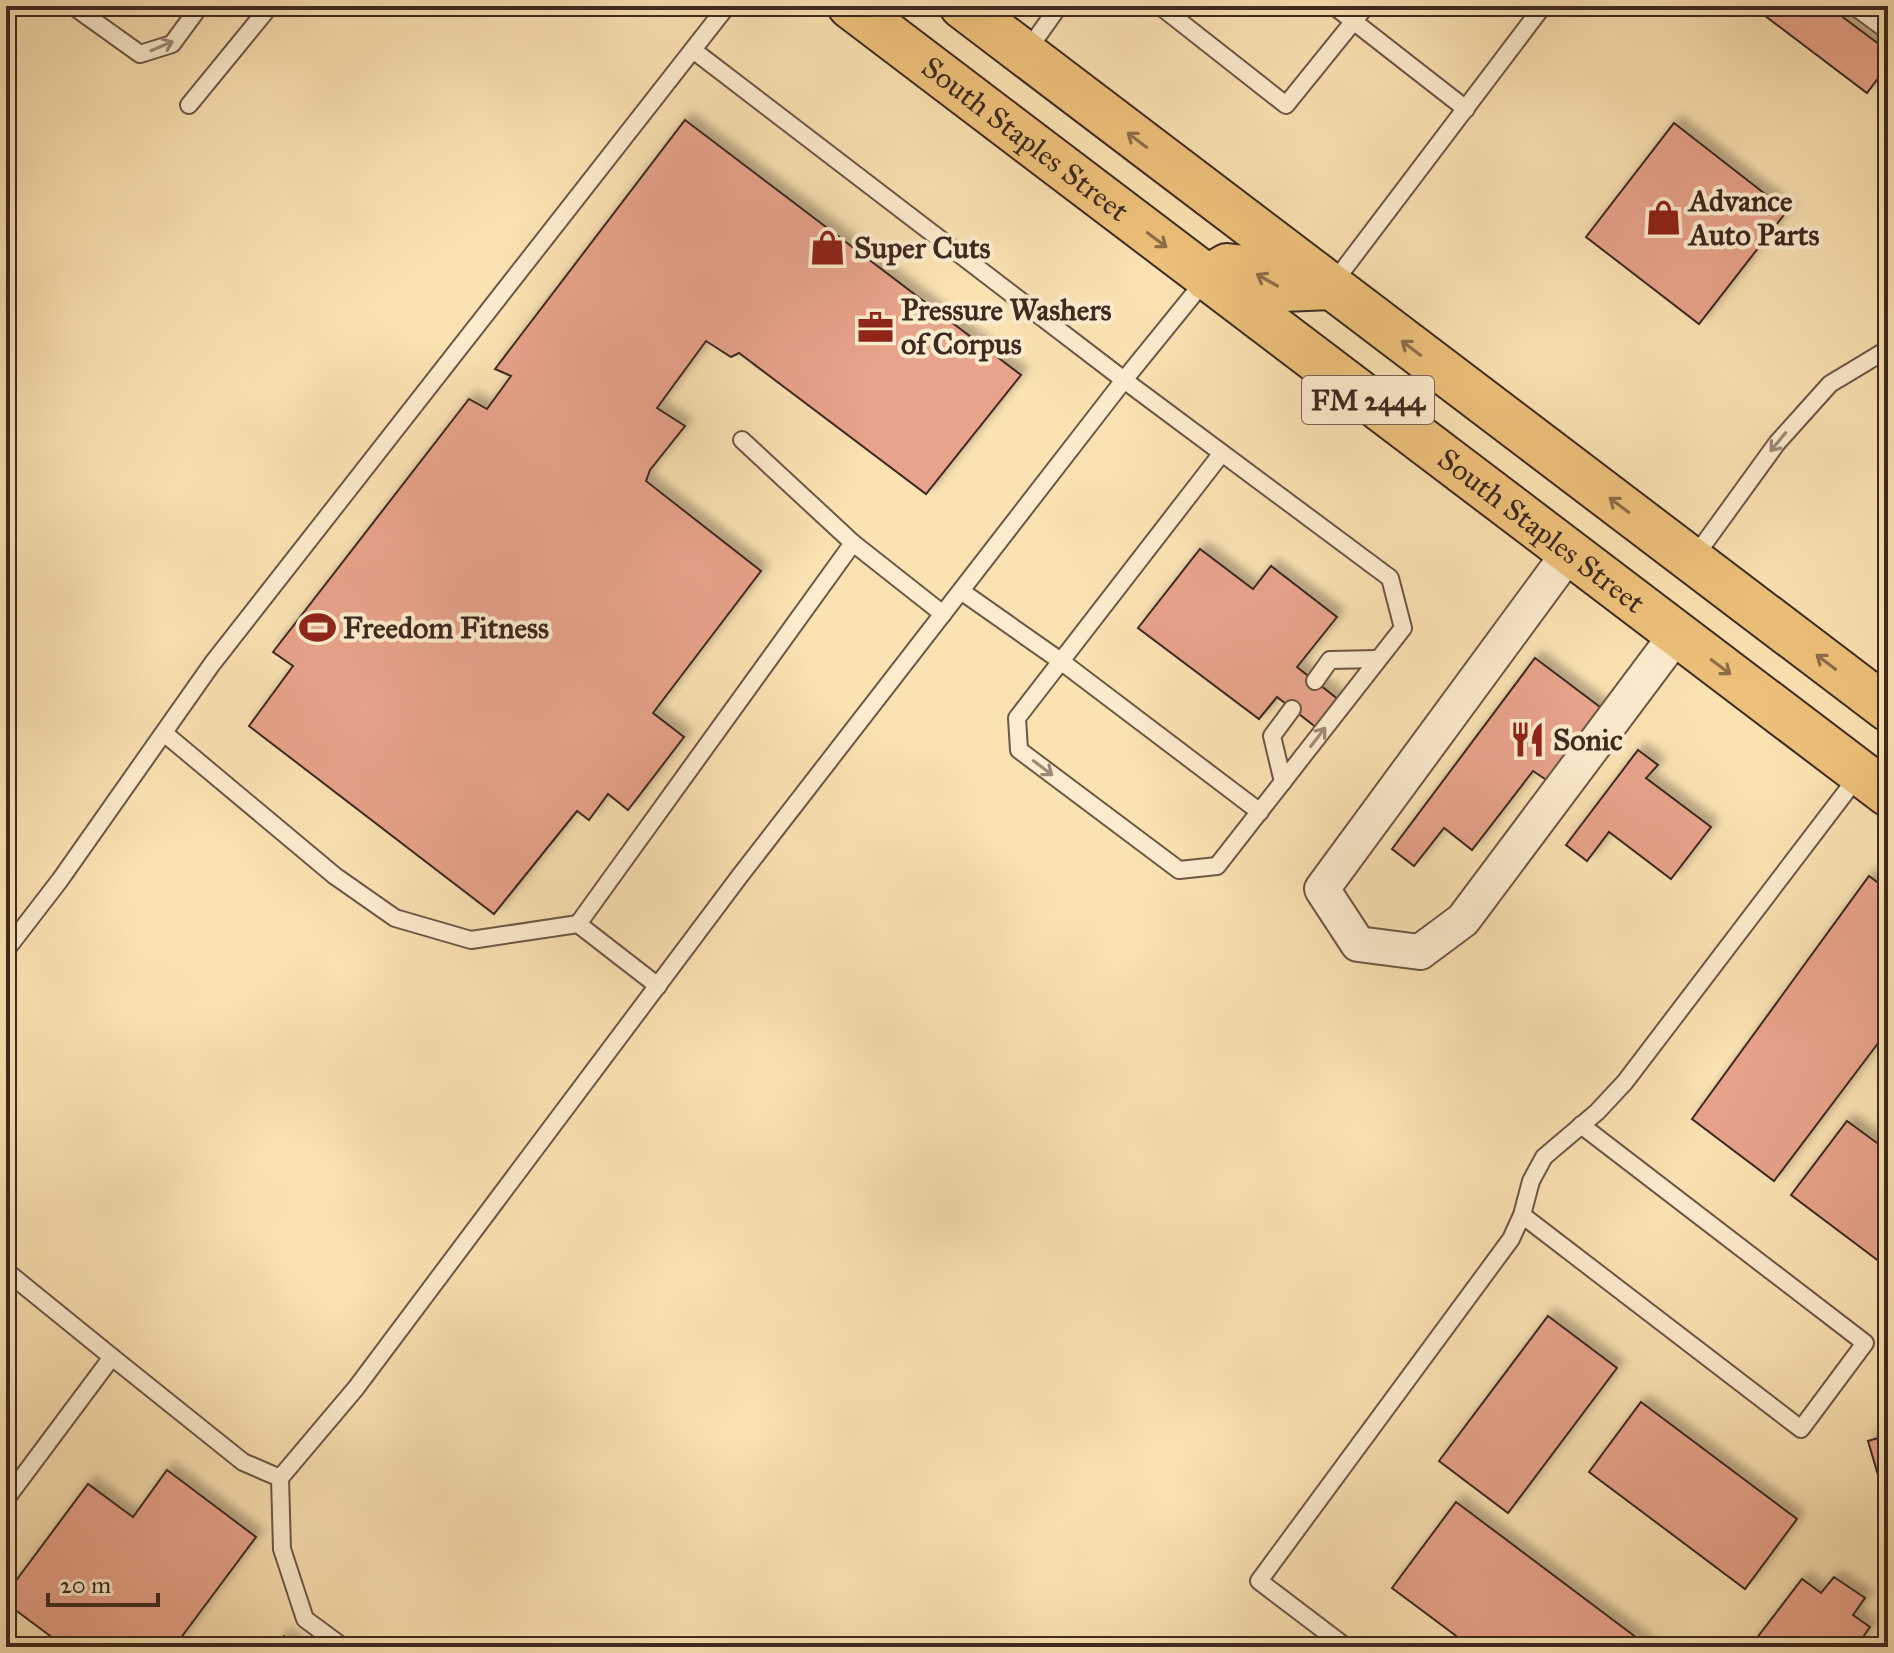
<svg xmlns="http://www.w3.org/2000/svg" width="1894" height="1653" font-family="'IM FELL Great Primer',serif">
  <defs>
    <filter id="shadow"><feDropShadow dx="7" dy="-7" stdDeviation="4" flood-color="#0004"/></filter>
  </defs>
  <rect width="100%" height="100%" fill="#fbe2b3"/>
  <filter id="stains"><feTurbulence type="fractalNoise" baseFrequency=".0025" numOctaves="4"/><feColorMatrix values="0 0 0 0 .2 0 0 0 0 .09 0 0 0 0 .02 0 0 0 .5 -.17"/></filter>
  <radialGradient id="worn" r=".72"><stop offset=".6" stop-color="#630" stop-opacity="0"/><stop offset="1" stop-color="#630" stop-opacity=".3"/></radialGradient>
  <g fill="#e8a38a" stroke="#3d2920" stroke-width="2" filter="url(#shadow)">
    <path d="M206,6H228L220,16Z"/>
    <path d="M1752,6H1828L1888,51V65L1867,93Z"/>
    <path d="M685,120L1021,375L926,494L739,353L731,357L706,341L657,408L685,426L650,470L646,481L761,571L653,713L684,737L628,810L608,794L589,820L577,811L494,914L249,726L293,666L273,652L469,399L487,409L511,376L495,369Z"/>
    <path d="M1674,123L1787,211L1699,324L1586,237Z"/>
    <path d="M1200,549L1253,589L1271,566L1337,617L1297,667L1339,700L1317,728L1277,697L1259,719L1138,628Z"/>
    <path d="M1535,658L1604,710L1548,781L1533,771L1472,850L1444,828L1414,866L1392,849Z"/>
    <path d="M1638,750L1658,765L1646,778L1711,827L1671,879L1609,832L1587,861L1566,845Z"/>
    <path d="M1869,876L1888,890V1030L1774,1181L1692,1119Z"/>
    <path d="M1847,1121L1888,1151V1268L1791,1195Z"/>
    <path d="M1548,1316L1617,1368L1508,1513L1439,1461Z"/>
    <path d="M1641,1402L1797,1519L1745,1589L1589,1472Z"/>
    <path d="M1888,1435V1509L1868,1441Z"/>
    <path d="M167,1470L256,1537L174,1647H65L6,1603V1594L88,1484L133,1517Z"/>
    <path d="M1456,1502L1649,1647H1471L1392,1588Z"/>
    <path d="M1834,1577L1865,1598L1853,1615L1870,1627L1856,1647H1750L1802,1579L1821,1593Z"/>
    <path d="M284,1636L299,1647H275Z"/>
  </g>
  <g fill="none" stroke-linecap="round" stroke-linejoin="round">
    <defs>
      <g id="service">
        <path d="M73,6L140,54L172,44L200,6"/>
        <path d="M1160,6L1286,105L1366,6"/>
        <path d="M1334,6L1466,109"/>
        <path d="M1854,6L1888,31"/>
        <path d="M693,50L1124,380L1390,578L1403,628L1217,866L1179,870L1019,750L1017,718L1222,453"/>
        <path d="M1025,54L1059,6"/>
        <path d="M189,105L270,6"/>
        <path d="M1331,286L1543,6"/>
        <path d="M742,440L853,543L943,614"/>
        <path d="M1693,559L1777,443L1830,384L1888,349"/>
        <path d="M961,591L1062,662L1260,812"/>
        <path d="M1315,681L1330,660L1377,659"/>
        <path d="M164,733L335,876L395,918L471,940L578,924"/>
        <path d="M1283,782L1272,736L1292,709"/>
        <path d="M6,950L60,880L212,664L727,6"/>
        <path d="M658,986L578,924L853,543"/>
        <path d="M1522,1215L1801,1429L1865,1343L1581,1125"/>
        <path d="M6,1271L112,1357"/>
        <path d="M280,1478L282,1549L305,1619L343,1647"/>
        <path d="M6,1499L112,1357L243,1462L280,1478L356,1388L739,877L1124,380L1206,279"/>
        <path d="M6,1646L7,1647"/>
        <path d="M1346,1647L1259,1581L1511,1239L1522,1215L1531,1181L1544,1157L1597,1112L1625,1082L1858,776"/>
      </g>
      <path id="minor" d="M1569,553L1322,889L1358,944L1420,952L1463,920L1677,634"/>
      <g id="primary">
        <path id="s1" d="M850,6L1888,794"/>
        <path d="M962,6L1888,709"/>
        <path d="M1207,278L1227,266L1245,268L1266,278L1283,289L1331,287"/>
      </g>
    </defs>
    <use href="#service" stroke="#6c5745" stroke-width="20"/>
    <use href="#minor" stroke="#6c5745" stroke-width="38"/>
    <use href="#primary" stroke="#3d2920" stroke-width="48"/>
    <use href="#service" stroke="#fcecce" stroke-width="16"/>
    <use href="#minor" stroke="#fcecce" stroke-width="34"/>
    <use href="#primary" stroke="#eec17a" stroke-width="44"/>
  </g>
  <defs><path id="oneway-shaft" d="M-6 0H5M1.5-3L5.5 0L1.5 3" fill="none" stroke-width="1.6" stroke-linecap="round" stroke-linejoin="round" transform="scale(2)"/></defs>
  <g stroke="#9c8a77">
    <use href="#oneway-shaft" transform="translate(162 46) rotate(-23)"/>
    <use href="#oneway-shaft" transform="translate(1778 442) rotate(129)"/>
    <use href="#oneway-shaft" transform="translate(1318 737) rotate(-52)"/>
    <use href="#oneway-shaft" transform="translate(1043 768) rotate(37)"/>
  </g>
  <g stroke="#8d6d48">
    <use href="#oneway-shaft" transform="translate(1137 140) rotate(-143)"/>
    <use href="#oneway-shaft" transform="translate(1157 240) rotate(37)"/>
    <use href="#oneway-shaft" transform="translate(1267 280) rotate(-150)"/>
    <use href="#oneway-shaft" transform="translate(1411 348) rotate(-143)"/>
    <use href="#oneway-shaft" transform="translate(1619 505) rotate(-143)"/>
    <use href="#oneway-shaft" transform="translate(1826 662) rotate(-143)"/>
    <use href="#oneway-shaft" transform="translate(1721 667) rotate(37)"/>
  </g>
  <defs>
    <symbol id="shop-bare" viewBox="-9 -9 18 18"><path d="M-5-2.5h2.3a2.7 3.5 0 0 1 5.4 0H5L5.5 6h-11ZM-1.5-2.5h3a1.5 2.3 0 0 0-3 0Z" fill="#8f2418" stroke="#fcecce" stroke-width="2.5" paint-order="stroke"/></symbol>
    <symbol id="office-bare" viewBox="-9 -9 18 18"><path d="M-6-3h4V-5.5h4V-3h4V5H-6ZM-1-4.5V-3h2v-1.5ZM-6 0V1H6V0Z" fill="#8f2418" stroke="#fcecce" stroke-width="2.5" paint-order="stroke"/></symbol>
    <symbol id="stadium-bare" viewBox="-9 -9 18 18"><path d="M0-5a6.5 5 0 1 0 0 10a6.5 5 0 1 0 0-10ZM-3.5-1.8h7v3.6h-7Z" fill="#8f2418" stroke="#fcecce" stroke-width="2.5" paint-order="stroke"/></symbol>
    <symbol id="restaurant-bare" viewBox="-9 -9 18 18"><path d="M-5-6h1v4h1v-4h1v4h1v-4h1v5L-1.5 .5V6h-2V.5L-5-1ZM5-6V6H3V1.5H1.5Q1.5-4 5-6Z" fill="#8f2418" stroke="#fcecce" stroke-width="2.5" paint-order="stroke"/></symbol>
  </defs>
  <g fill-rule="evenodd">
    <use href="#shop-bare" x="1638" y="192" width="51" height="51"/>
    <use href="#shop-bare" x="802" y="222" width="51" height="51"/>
    <use href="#office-bare" x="850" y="302" width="51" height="51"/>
    <use href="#stadium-bare" x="292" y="602" width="51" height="51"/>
    <use href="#restaurant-bare" x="1502" y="714" width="51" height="51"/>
  </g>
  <g text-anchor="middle" stroke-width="8" stroke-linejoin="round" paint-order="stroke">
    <rect fill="#fcecce" stroke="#766454" stroke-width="2" x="1302" y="376" width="132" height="48" rx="6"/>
    <g font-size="28" font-weight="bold" fill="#3d2920">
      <text x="1368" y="410">FM 2444</text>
    </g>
    <g font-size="30" fill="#3d2920" stroke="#fcecce">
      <text dy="10" stroke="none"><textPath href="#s1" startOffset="220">South Staples Street</textPath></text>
      <text dy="10" stroke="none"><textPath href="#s1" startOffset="868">South Staples Street</textPath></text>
    </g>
    <g font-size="30" font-weight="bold" fill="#3d2920" stroke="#fcecce" text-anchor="start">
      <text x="1689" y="211">Advance<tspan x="1689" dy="34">Auto Parts</tspan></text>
      <text x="854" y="258">Super Cuts</text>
      <text x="901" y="320">Pressure Washers<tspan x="901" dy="34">of Corpus</tspan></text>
      <text x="343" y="638">Freedom Fitness</text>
      <text x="1553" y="750">Sonic</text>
    </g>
  </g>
  <rect width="1894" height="1653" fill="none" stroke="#fbe2b3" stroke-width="32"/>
  <rect x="8" y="8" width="1878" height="1637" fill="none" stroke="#3d2920" stroke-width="4"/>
  <rect x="16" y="16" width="1862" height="1621" fill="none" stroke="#3d2920" stroke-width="2"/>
  <path d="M48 1593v12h110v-12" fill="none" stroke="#3d2920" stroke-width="4"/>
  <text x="60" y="1593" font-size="24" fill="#3d2920" stroke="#fcecce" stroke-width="6" paint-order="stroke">20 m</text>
  <rect width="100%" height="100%" filter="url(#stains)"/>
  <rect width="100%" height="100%" fill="url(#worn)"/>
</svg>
